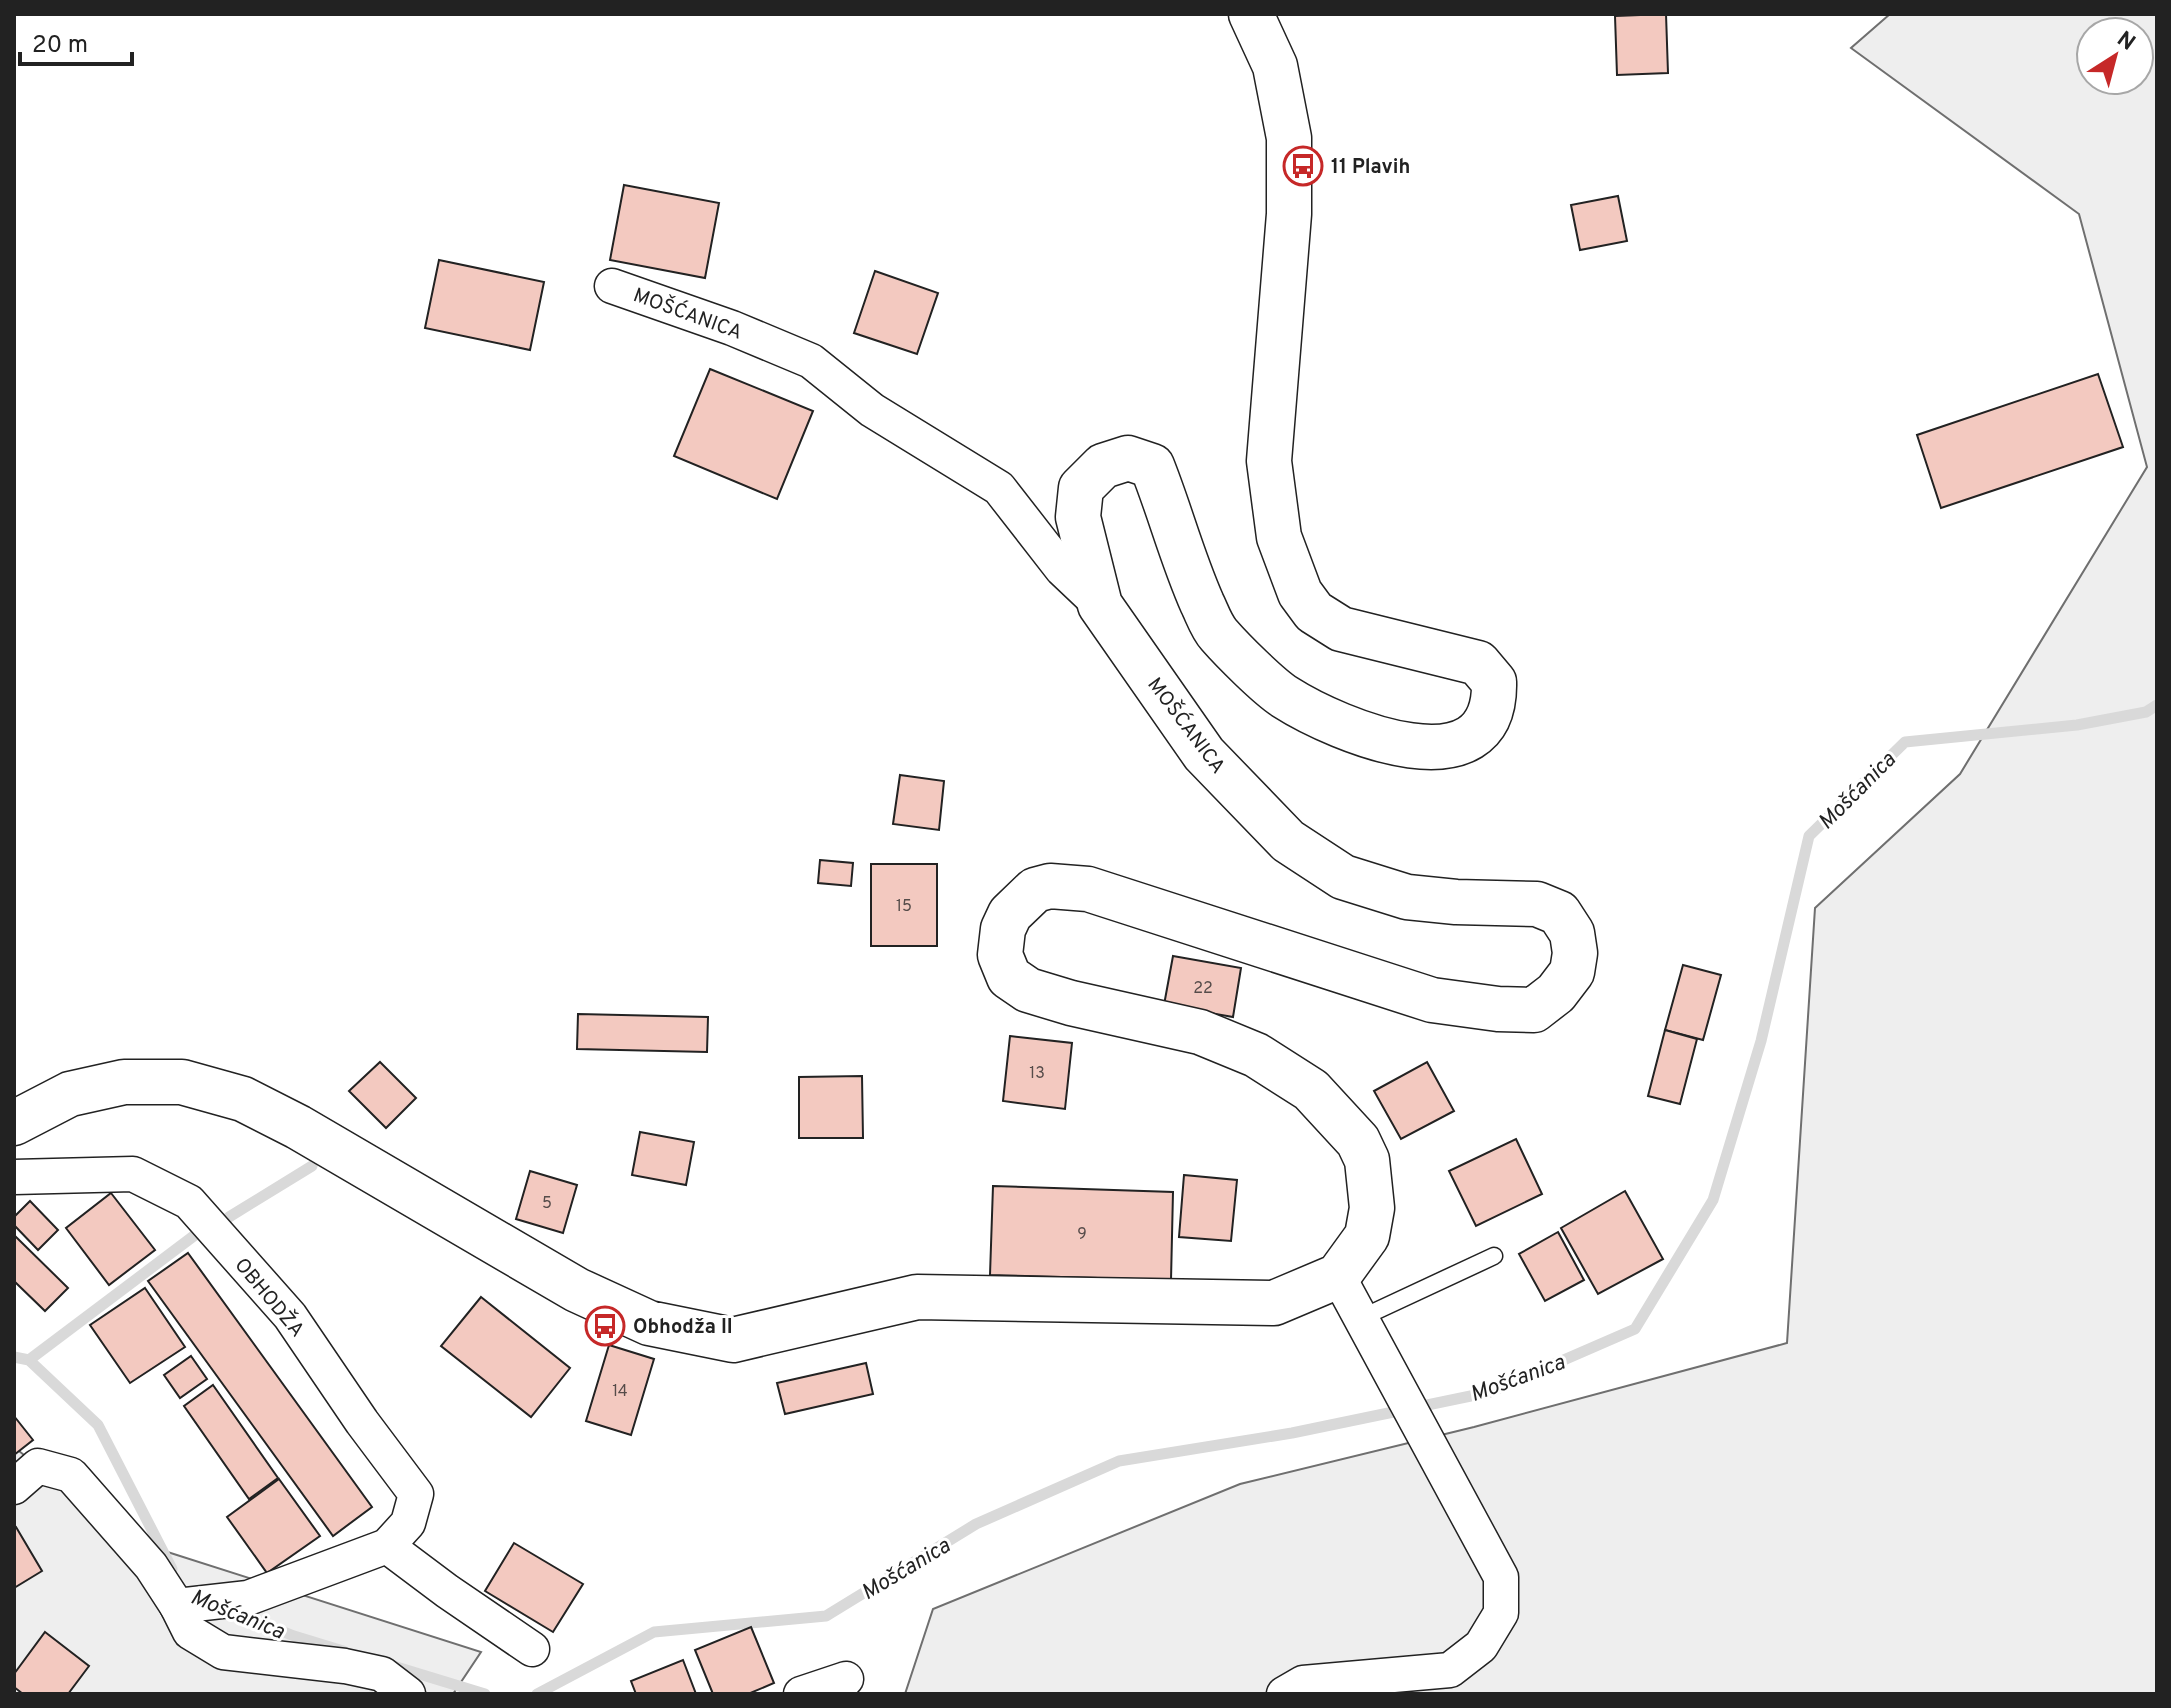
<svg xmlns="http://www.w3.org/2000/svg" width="2171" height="1708" font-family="Overpass,sans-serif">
  <rect width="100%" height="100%" fill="#fff"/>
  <g fill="#eee" stroke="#6f6f6f" stroke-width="2" fill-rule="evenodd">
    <path d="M1890,14H2157V1694H905L933,1609L1240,1484L1474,1427L1787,1343L1815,908L1960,774L2147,467L2079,214L1851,48ZM2091,32H2139V80H2091Z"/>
    <path d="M14,1447L130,1540L481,1652L453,1694H14Z"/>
  </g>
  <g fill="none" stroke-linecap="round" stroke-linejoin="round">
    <g stroke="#d9d9d9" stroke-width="11">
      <path d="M229,1217L312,1166"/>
      <path d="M14,1357L29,1360L98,1425L172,1569"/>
      <path d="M29,1360L195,1235"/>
      <path d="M231,1611L294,1636L343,1651"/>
      <path d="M390,1665L485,1694"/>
      <path d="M537,1694L654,1632L826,1616L976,1524L1119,1461L1292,1433L1490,1392L1635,1329L1713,1200L1761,1041L1809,836L1905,742L2077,725L2146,712L2157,705"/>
    </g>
  </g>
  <g fill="#f3c9c0" stroke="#222" stroke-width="2">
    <path d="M1666,14L1668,73L1617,75L1615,16Z"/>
    <path d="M624,185L719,203L705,278L610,260Z"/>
    <path d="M1618,196L1627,241L1580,250L1571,205Z"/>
    <path d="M439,260L544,282L530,350L425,328Z"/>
    <path d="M875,271L938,293L917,354L854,333Z"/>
    <path d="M710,369L813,411L777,499L674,456Z"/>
    <path d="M2098,374L2123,447L1941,508L1917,435Z"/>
    <path d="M900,775L944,781L939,830L893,824Z"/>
    <path d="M820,860L853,863L851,886L818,883Z"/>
    <rect x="871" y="864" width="66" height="82"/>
    <path d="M1173,956L1241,968L1233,1017L1164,1005Z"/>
    <path d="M1683,965L1721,975L1703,1040L1665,1030Z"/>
    <path d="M578,1014L708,1017L707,1052L577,1049Z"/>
    <path d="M1665,1030L1697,1039L1680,1104L1648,1096Z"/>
    <path d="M1010,1036L1072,1043L1065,1109L1003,1101Z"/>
    <path d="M380,1062L416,1098L386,1128L349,1091Z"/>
    <path d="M1427,1062L1454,1111L1401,1139L1374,1091Z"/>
    <path d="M862,1076L863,1138H799V1077Z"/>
    <path d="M640,1132L694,1142L686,1185L632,1175Z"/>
    <path d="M1516,1139L1542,1194L1476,1226L1449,1171Z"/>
    <path d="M530,1171L577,1185L563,1233L516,1219Z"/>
    <path d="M1184,1175L1237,1180L1231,1241L1179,1237Z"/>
    <path d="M993,1186L1173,1192L1171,1280L990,1275Z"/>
    <path d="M1625,1191L1663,1259L1598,1294L1561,1228Z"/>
    <path d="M111,1193L155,1250L109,1285L66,1228Z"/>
    <path d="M30,1201L58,1230L38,1250L14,1225V1217Z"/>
    <path d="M1558,1232L1584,1280L1545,1301L1519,1254Z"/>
    <path d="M14,1235L68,1288L45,1311L14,1281Z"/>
    <path d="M188,1253L372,1507L333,1536L148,1281Z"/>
    <path d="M145,1288L185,1347L130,1383L90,1325Z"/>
    <path d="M481,1297L570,1368L531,1417L441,1346Z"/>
    <path d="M609,1345L654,1359L631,1435L586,1421Z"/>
    <path d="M191,1356L207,1379L180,1398L164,1375Z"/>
    <path d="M866,1363L873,1394L785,1414L777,1383Z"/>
    <path d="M213,1385L278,1478L249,1499L184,1406Z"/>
    <path d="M14,1416L33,1440L14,1455Z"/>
    <path d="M279,1479L320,1536L267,1573L227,1517Z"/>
    <path d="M16,1527L42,1571L14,1588V1528Z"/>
    <path d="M514,1543L583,1584L553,1632L485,1591Z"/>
    <path d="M751,1627L774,1683L748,1694H713L695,1650Z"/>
    <path d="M45,1632L89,1666L68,1694H23L14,1687V1674Z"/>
    <path d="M683,1660L696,1694H636L631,1681Z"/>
  </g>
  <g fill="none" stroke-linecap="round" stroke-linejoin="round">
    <defs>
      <path id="lane" d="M1361,1318L1494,1256"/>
      <g id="street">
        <path d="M612,286L732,328L811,361L872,410L999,488L1062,569L1100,605"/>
        <path d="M14,1177L133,1174L189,1202L290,1316L362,1422L416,1494L408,1523L387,1546L248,1598L177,1606"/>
        <path d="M14,1487L38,1466L71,1475L151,1566L177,1606L190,1632L223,1652L345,1666L382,1674L408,1694"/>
        <path d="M387,1546L447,1591L532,1649"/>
        <path d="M801,1694L846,1679"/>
        <path d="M1284,1694L1303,1683L1450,1670L1481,1646L1501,1613V1577L1338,1276"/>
      </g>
      <path id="secondary" d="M14,1123L70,1094L124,1082H182L243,1099L298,1127L577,1290L649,1323L733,1340L917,1297L1274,1303L1338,1276L1367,1236L1372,1208L1367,1160L1358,1141L1311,1090L1256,1055L1200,1032L1071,1003L1028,990L1009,977L1000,955L1003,929L1010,914L1035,890L1050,886L1088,889L1432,1000L1498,1009L1534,1010L1556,993L1572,972L1575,953L1572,933L1559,913L1537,904L1456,902L1407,897L1343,877L1288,841L1204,754L1100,605L1078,517L1081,488L1103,466L1128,458L1152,466C1170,511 1182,558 1202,603C1207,613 1211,626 1219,635C1233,651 1268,686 1285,697C1338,731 1497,797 1494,682L1478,663L1341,629L1314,612L1300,593L1279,537L1269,461L1289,214V138L1275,66L1251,14"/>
    </defs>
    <use href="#lane" stroke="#222" stroke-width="19"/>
    <use href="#street" stroke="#222" stroke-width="37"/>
    <use href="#secondary" stroke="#222" stroke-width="47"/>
    <use href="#lane" stroke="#fff" stroke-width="16"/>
    <use href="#street" stroke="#fff" stroke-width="34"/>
    <use href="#secondary" stroke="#fff" stroke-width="44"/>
  </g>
  <defs>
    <symbol id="bus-ring" viewBox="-11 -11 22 22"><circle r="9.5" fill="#fff" stroke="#c62828" stroke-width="1.5"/><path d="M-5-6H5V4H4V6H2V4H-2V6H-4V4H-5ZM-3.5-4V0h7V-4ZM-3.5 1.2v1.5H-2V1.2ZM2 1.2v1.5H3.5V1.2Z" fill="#c62828"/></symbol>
  </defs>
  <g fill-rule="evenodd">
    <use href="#bus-ring" x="1281" y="144" width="44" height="44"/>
    <use href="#bus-ring" x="583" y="1304" width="44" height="44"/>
  </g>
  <g text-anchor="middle" stroke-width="6" stroke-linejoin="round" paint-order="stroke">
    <g font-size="16" fill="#564c4a">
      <text x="904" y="911">15</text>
      <text x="1203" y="993">22</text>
      <text x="1037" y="1078">13</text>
      <text x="547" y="1208">5</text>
      <text x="1082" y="1239">9</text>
      <text x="620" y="1396">14</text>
    </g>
    <g font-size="20" font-weight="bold" fill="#222" stroke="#fff" text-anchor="start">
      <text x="1331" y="173">11 Plavih</text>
      <text x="633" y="1333">Obhodža II</text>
    </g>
    <g font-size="20" fill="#222" stroke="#fff">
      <text transform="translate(688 313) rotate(20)" y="7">MOŠĆANICA</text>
      <text transform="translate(1187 725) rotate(53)" y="7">MOŠĆANICA</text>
      <text transform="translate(270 1297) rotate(50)" y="7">OBHODŽA</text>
    </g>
    <g font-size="22" font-style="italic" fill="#222" stroke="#fff">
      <text transform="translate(1856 790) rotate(-45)" y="8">Mošćanica</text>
      <text transform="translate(1517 1377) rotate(-20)" y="8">Mošćanica</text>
      <text transform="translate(905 1568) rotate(-31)" y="8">Mošćanica</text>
      <text transform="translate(238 1613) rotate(22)" y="8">Mošćanica</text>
    </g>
  </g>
  <rect width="2171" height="1708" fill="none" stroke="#222222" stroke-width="32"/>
  <g transform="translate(2115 56) rotate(36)"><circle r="38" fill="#ffffff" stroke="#a7a7a7" stroke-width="2"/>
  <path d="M0-6L14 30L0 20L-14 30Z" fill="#c62828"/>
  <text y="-12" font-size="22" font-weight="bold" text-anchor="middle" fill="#222222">N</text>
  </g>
  <path d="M20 52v12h112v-12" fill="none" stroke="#222222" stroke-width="4"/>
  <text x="32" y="52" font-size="24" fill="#222222" stroke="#ffffff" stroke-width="6" paint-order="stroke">20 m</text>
</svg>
